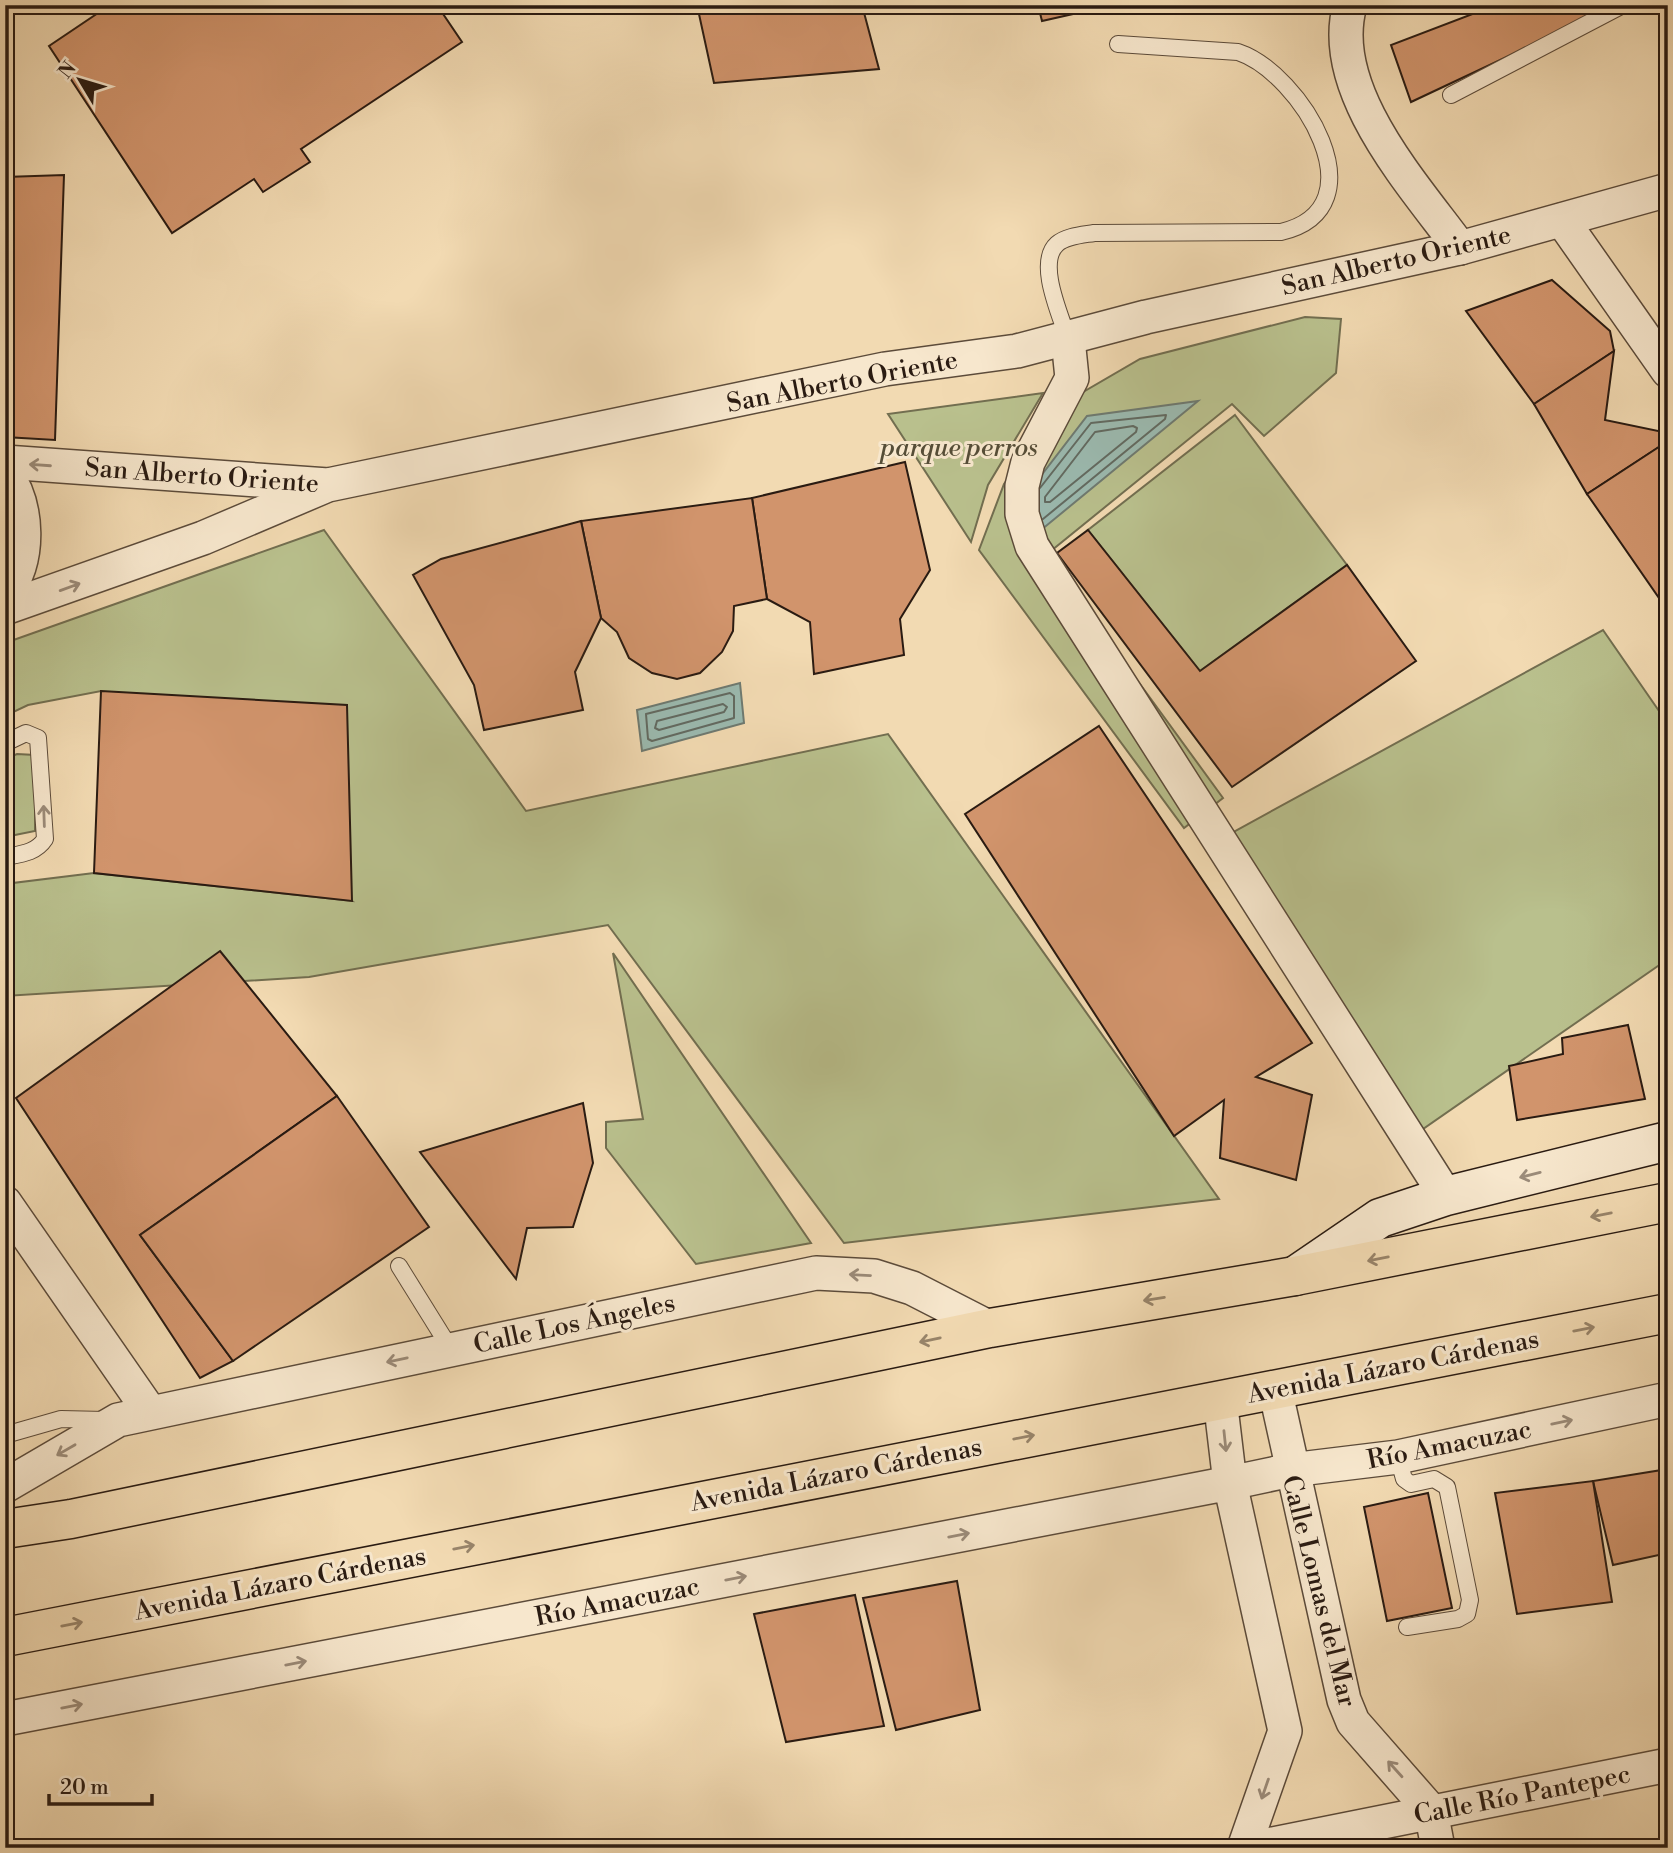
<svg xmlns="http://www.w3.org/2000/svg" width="1673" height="1853" font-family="'Libre Bodoni',serif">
  <rect width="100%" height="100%" fill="#f2dab2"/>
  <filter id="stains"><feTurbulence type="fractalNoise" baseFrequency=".00286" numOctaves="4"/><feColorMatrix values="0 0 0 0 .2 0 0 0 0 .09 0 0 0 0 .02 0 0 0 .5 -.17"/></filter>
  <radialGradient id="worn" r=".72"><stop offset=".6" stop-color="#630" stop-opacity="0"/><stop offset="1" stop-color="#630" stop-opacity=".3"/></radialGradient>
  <g fill="#b9c08d" stroke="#726e50" stroke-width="2">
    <path d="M1305,317L1341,319L1336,373L1264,436L1232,404L1046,555L1223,798L1184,828L979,550L1004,484L1066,402L1140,359Z"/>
    <path d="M1043,393L988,485L971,542L888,414Z"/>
    <path d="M1235,415L1347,565L1200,671L1088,530Z"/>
    <path d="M324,530L526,811L888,734L1219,1199L844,1243L608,925L309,977L5,996V884L94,873L352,901L101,691L28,705L5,716V643Z"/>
    <path d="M1603,630L1668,724V959L1410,1138L1226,836Z"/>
    <path d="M17,754L35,755V831L5,837V759Z"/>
    <path d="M613,953L811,1243L696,1264L606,1148V1122L643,1119Z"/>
  </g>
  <g fill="#9bbab0" stroke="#6e7a71" stroke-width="2">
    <path d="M1198,401L1035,535L1027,494L1087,416Z"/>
    <path d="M740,683L744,723L642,751L637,710Z"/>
  </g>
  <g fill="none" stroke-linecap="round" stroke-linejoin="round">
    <g stroke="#626a61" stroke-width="2">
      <path d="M1133,426L1137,428L1136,432L1050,502H1045V497L1095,432Z"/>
      <path d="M1040,488L1091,423L1166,415L1165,419L1043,519"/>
      <path d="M730,693L734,696V718L652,741L648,739L646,714Z"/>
      <path d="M723,704L727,707L724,712L659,730L655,728L657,721Z"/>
    </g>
  </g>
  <g fill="#d1946c" stroke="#2a1b12" stroke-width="2">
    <path d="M110,5H437L462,42L301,149L310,162L263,192L254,179L172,233L49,46Z"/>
    <path d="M697,5H862L879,69L714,83Z"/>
    <path d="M1038,5H1113L1042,21Z"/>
    <path d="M1496,5H1617L1411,102L1391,45Z"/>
    <path d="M64,175L55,440L5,437V177Z"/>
    <path d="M1552,280L1610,331L1614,351L1534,404L1466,311Z"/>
    <path d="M1614,351L1605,420L1668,433V441L1587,494L1534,404Z"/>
    <path d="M1668,441V611L1587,494Z"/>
    <path d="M905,462L930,570L900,619L904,655L814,674L810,622L767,599L752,498Z"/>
    <path d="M752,498L767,599L734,606L733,631L722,652L700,673L677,679L652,673L629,658L617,632L601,618L581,521Z"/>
    <path d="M581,521L601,618L575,672L583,710L484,730L474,685L413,575L441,559Z"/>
    <path d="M1088,530L1200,671L1347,565L1416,661L1232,787L1057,553Z"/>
    <path d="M101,691L347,705L352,901L94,873Z"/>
    <path d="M1099,726L1312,1043L1256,1077L1312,1095L1296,1180L1220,1158L1224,1100L1174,1136L965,814Z"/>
    <path d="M220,951L337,1096L140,1235L233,1361L200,1378L16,1098Z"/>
    <path d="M1628,1025L1645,1099L1517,1120L1509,1066L1563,1054L1562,1038Z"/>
    <path d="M337,1096L429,1227L233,1361L140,1235Z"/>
    <path d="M583,1103L593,1163L573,1227L527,1228L516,1279L420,1152Z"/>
    <path d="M1668,1469V1553L1613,1565L1593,1481Z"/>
    <path d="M1593,1481L1612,1602L1517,1614L1495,1493Z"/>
    <path d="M1428,1493L1452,1608L1387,1621L1364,1507Z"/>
    <path d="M957,1581L980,1710L896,1730L863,1598Z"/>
    <path d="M855,1595L884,1726L786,1742L754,1614Z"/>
  </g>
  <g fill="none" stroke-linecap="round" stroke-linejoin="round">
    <defs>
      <g id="lane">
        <path d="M1451,95L1623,5"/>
        <path d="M1068,339C1061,316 1036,263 1057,244C1066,236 1082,235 1094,233L1281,232C1383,208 1301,73 1238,52L1118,44"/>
        <path d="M5,743L26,733L38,738L45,839C36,853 21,854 5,857"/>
        <path d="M1668,1034V1062"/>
        <path d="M399,1266L450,1348"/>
        <path d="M5,1435L61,1419L105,1420"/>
        <path d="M1398,1457L1404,1479L1411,1484L1434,1479L1447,1487L1470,1600L1467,1614L1458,1619L1407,1627"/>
      </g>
      <g id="street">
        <path d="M1350,5C1326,90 1414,185 1460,248"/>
        <path d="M1562,220L1668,371"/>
        <path d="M1068,339L1072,378L1028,462L1022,486V514L1032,546L1446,1196"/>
        <path d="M5,462L328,485L885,369L1017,351L1146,317L1460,248L1668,190"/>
        <path d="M5,472C29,506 31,560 5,594"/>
        <path d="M5,608L203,538L323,487"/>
        <path d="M5,1203L150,1412"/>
        <path d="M1275,1389L1344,1700L1353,1722L1431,1811L1438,1848"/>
        <path d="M1220,1399L1230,1483L1291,1470L1398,1457L1668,1399"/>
        <path d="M5,1486L118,1420L816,1273L874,1276L912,1288L990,1328"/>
        <path d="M5,1719L1230,1483L1285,1731L1244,1848"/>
        <path d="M1253,1848L1668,1765"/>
      </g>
      <path id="secondary" d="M1295,1276L1380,1218L1446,1196L1668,1141"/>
      <g id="highway">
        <path d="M5,1529L71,1519L990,1328L1295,1276L1668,1202"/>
        <path d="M5,1637L1668,1313"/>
      </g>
    </defs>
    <use href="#lane" stroke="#5c4b3a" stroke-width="18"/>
    <use href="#street" stroke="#5c4b3a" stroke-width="36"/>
    <use href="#secondary" stroke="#2a1b12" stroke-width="41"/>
    <use href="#highway" stroke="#2a1b12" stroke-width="41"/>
    <use href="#lane" stroke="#f7e7cd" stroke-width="16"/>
    <use href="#street" stroke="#f7e7cd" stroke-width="33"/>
    <use href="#secondary" stroke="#f7e7cd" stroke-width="38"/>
    <use href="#highway" stroke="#f2dab2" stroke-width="38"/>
  </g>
  <defs><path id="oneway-shaft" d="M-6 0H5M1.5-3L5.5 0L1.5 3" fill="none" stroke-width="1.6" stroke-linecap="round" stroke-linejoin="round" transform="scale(1.75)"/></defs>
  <g stroke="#9b8b79">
    <use href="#oneway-shaft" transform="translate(40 465) rotate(-176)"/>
    <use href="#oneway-shaft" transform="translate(70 587) rotate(-20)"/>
    <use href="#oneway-shaft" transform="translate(44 816) rotate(-92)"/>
    <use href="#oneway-shaft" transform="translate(1530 1175) rotate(166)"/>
    <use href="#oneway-shaft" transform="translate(860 1275) rotate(-177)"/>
    <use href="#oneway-shaft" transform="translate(397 1360) rotate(168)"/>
    <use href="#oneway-shaft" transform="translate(1562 1422) rotate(-12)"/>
    <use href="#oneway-shaft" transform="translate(1225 1441) rotate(84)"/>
    <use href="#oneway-shaft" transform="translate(66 1450) rotate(150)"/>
    <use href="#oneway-shaft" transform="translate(959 1535) rotate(-11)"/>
    <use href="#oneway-shaft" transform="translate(736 1578) rotate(-11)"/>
    <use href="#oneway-shaft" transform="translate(296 1663) rotate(-11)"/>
    <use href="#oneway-shaft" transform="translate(72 1706) rotate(-11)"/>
    <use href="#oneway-shaft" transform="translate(1395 1769) rotate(-132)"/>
    <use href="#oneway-shaft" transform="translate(1265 1789) rotate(109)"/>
  </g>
  <g stroke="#98846a">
    <use href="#oneway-shaft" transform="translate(1601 1215) rotate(169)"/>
    <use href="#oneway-shaft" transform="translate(1378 1259) rotate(169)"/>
    <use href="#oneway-shaft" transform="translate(1154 1299) rotate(171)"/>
    <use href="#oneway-shaft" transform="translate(1584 1329) rotate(-11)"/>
    <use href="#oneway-shaft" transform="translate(930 1340) rotate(168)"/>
    <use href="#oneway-shaft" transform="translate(1024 1437) rotate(-11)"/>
    <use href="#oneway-shaft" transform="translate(464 1547) rotate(-11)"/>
    <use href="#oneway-shaft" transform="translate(72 1624) rotate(-11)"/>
  </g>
  <g text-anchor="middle" stroke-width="6" stroke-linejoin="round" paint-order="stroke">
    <g font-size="26" fill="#2a1b12" stroke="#f7e7cd">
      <text transform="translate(1396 260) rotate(-13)" y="9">San Alberto Oriente</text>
      <text transform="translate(842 381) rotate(-11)" y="9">San Alberto Oriente</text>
      <text transform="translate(202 475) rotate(4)" y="9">San Alberto Oriente</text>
      <text transform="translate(574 1323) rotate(-12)" y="9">Calle Los Ángeles</text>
      <text transform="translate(1393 1366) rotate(-11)" y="9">Avenida Lázaro Cárdenas</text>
      <text transform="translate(1449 1444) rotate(-11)" y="9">Río Amacuzac</text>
      <text transform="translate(836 1474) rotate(-11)" y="9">Avenida Lázaro Cárdenas</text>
      <text transform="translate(280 1583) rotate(-11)" y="9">Avenida Lázaro Cárdenas</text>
      <text transform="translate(1320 1591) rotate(76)" y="9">Calle Lomas del Mar</text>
      <text transform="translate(617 1601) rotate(-11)" y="9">Río Amacuzac</text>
      <text transform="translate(1522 1794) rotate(-11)" y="9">Calle Río Pantepec</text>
    </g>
    <g font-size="26" font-style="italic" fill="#554d37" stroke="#f7e7cd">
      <text x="959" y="456">parque perros</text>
    </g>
  </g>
  <rect width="1673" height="1853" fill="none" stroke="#f2dab2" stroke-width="28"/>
  <rect x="7" y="7" width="1659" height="1839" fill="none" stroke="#2a1b12" stroke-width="3.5"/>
  <rect x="14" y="14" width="1645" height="1825" fill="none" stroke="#2a1b12" stroke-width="2"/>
  <g transform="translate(80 80) rotate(308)" stroke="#f7e7cd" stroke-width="5" paint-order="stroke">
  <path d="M0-5L12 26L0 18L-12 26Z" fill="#2a1b12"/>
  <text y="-10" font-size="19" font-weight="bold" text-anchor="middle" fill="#2a1b12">N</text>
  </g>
  <path d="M49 1794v10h103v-10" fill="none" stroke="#2a1b12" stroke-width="3.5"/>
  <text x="60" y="1794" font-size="21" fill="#2a1b12" stroke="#f7e7cd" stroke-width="5" paint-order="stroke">20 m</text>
  <rect width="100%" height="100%" filter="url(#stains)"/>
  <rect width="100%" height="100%" fill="url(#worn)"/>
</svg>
